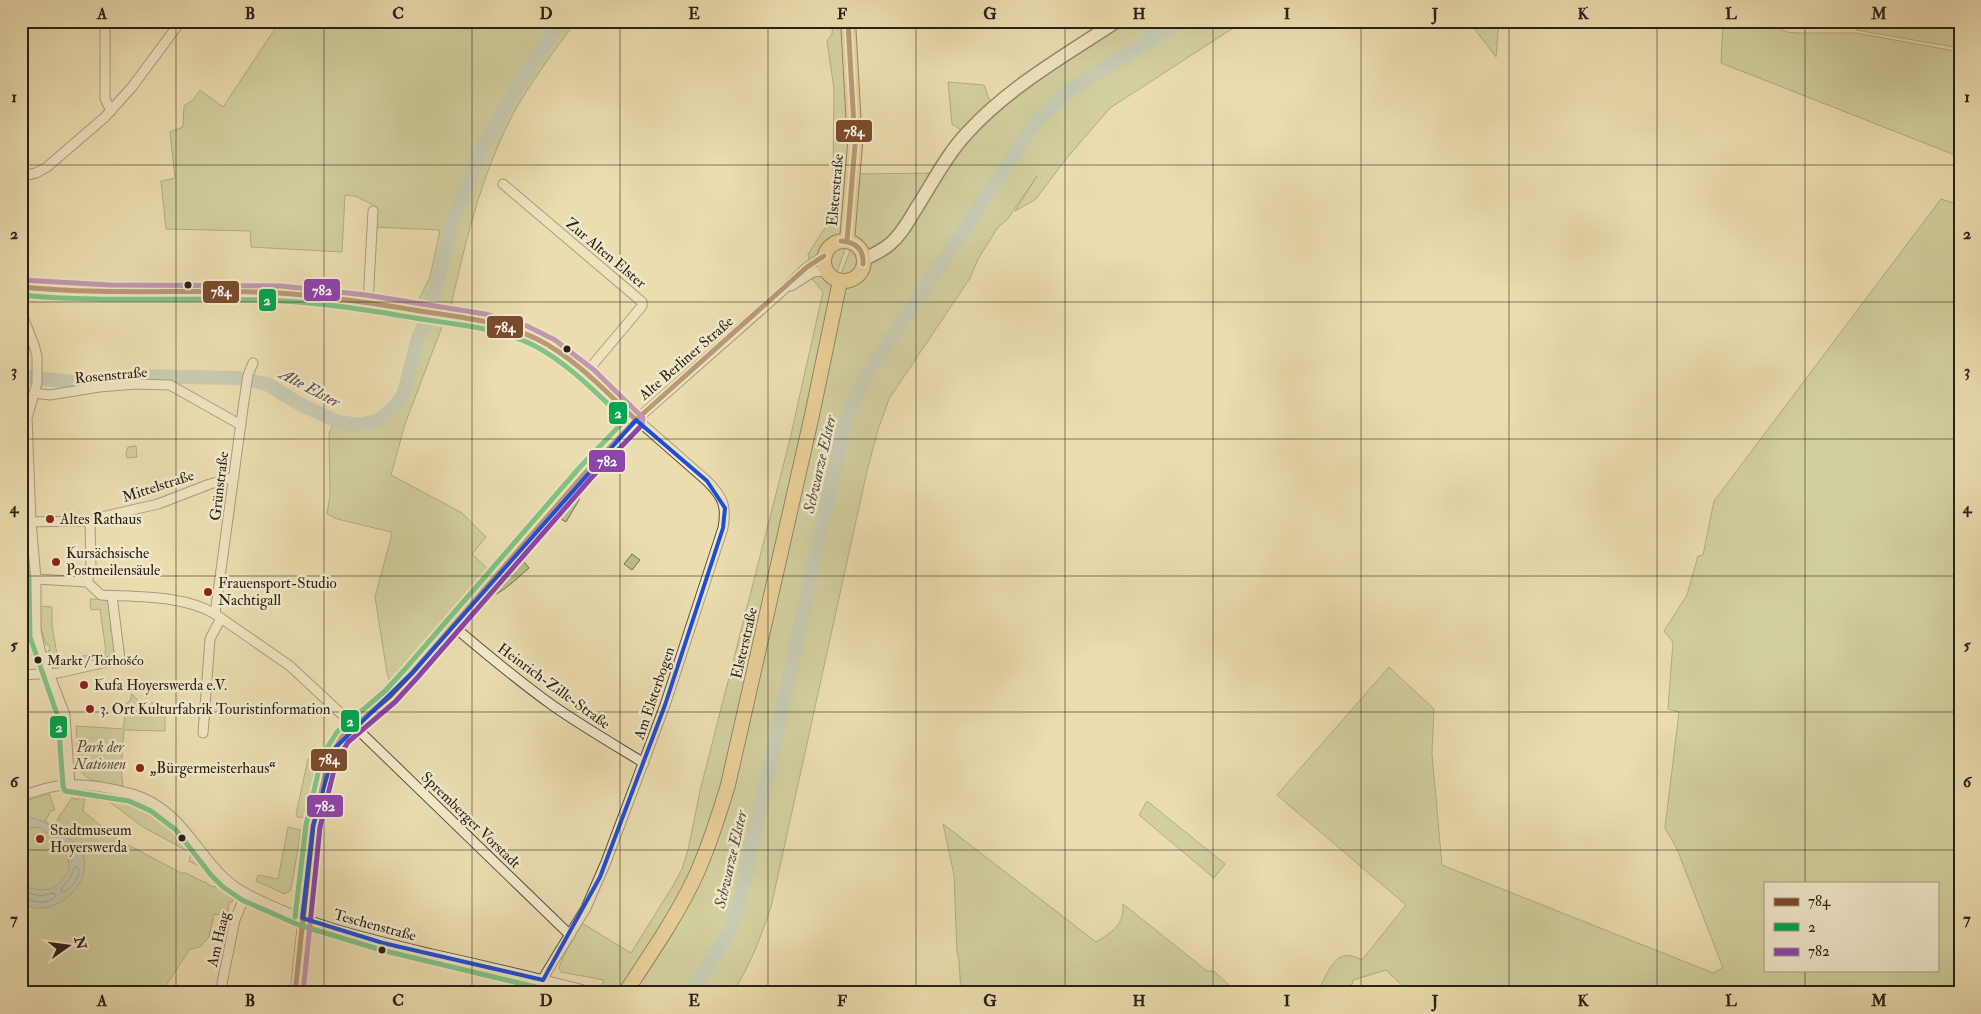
<svg xmlns="http://www.w3.org/2000/svg" width="1981" height="1014" font-family="'IM FELL Double Pica',serif">
  <rect width="100%" height="100%" fill="#ebddb0"/>
  <filter id="stains"><feTurbulence type="fractalNoise" baseFrequency=".004" numOctaves="4"/><feColorMatrix values="0 0 0 0 .2 0 0 0 0 .09 0 0 0 0 .02 0 0 0 .5 -.17"/></filter>
  <radialGradient id="worn" r=".72"><stop offset=".6" stop-color="#630" stop-opacity="0"/><stop offset="1" stop-color="#630" stop-opacity=".3"/></radialGradient>
  <g fill="#b6c18c" stroke="#707152" fill-rule="evenodd">
    <path d="M280,21H576C555,50 529,84 512,116C480,178 464,247 449,315L414,309L430,277L440,230L373,227V205L355,196L345,195L342,252L251,247L250,231L166,229L161,181L175,178L170,132L183,127L184,106L193,100L200,90L223,107Z"/>
    <path d="M833,21H847L854,113V174L938,173L901,232L890,243L869,257C908,242 923,195 945,163C954,149 965,136 977,124L966,133L952,124L948,82L984,85L992,107L1031,79L1117,21H1244L1110,108L1066,159L1036,199L1015,211L1037,176L1007,220L998,227L978,259L970,278L889,399L878,430L867,471L771,907C761,936 750,967 732,993H625L671,920L696,876L721,814L787,531L813,416L833,312L811,415L727,785C718,815 708,846 695,875C675,915 650,955 624,993H599L604,980L561,972L559,968L563,957L582,923L631,953L674,884L682,869L688,850L700,791L790,439L823,292L813,280L808,254L830,220L833,178L834,89L827,41L832,34ZM841,241C881,243 861,297 832,278C825,273 823,265 824,257L815,263C825,255 828,244 841,241Z"/>
    <path d="M1465,21H1499L1496,57L1473,27Z"/>
    <path d="M1723,21H1761L1787,32L1798,33H1856L1960,52V157L1721,63Z"/>
    <path d="M1858,21H1960V48L1856,30Z"/>
    <path d="M1941,199L1960,205V993H1410L1386,970L1353,980L1352,984L1341,993H1316C1329,974 1334,944 1362,960L1406,905L1277,795L1389,667L1434,709L1432,754L1442,865L1713,973L1723,968L1677,849L1665,828L1679,712L1668,709L1673,642L1664,631L1687,595L1698,556L1703,555L1714,501ZM1765,883H1937V970H1765Z"/>
    <path d="M846,246L837,273C829,266 828,257 835,249Z"/>
    <path d="M851,248C863,258 857,274 841,274Z"/>
    <path d="M428,321L443,324L405,424L391,475L462,513L486,537L472,554L493,574L448,622L392,687L387,673L375,597L392,534L391,532L337,519L327,514L330,495L329,434L332,426C343,420 360,428 376,421C403,409 407,382 413,357C415,345 423,333 428,321Z"/>
    <path d="M136,446L137,457L127,458L126,453L128,447Z"/>
    <path d="M585,474L579,500L566,522L558,517L549,530L523,561L529,568C514,581 495,601 473,601Z"/>
    <path d="M632,554L640,560L632,570L624,564Z"/>
    <path d="M90,599L109,600L113,625H110L111,631H113L116,655L114,657L74,665L72,658L106,652L100,609L91,610Z"/>
    <path d="M40,606L52,607V626L58,660L65,659L66,663L63,667L53,669L48,651L50,650L49,645H46L38,618Z"/>
    <path d="M132,694L146,710L152,702L165,716V731L124,730L121,769L123,786C71,779 79,774 76,726L123,729L127,703L130,701Z"/>
    <path d="M313,755L317,758L304,818L297,817L296,814L308,759H312Z"/>
    <path d="M84,786L112,790L155,804L211,862L199,866L189,861L191,853L143,827L103,797L85,796L83,811L117,839L181,873H186L203,882H206L207,884L213,887L219,885L221,891L224,890L235,895L232,902L229,903L227,916L214,914L209,937L200,947L190,949L161,993H21V802L49,794L55,810L51,811L45,821L54,828L60,815L72,798L77,800Z"/>
    <path d="M1147,801L1225,864L1214,878L1139,815Z"/>
    <path d="M943,824L1096,942C1112,932 1124,926 1123,904L1207,971H1214L1237,993H961L959,960L957,952L954,875Z"/>
    <path d="M288,827L301,830L292,884L290,891L285,894L256,881L258,875L278,879Z"/>
  </g>
  <path fill="#9fb8b8" stroke="#707c78" d="M21,817C39,818 45,821 59,832C65,836 73,840 78,846C97,871 71,905 43,908C35,909 29,906 21,903V885C43,893 57,893 69,870C71,850 54,838 39,827L21,829Z"/>
  <g fill="none" stroke-linecap="round" stroke-linejoin="round">
    <g stroke="#646c68" stroke-width="1">
      <path d="M77,867L79,870C78,880 71,890 62,892L61,889L71,877L74,868Z"/>
      <path d="M21,890L40,896L54,893L56,896C46,907 34,900 21,899"/>
    </g>
    <g stroke="#9fb8b8" stroke-width="14">
      <path d="M21,376L79,383L138,376L238,378L267,384L298,403L338,422L359,425L375,421L382,418L395,406L404,393L418,338L427,319L454,219L480,151L519,85L561,21"/>
      <path d="M690,993L729,932L740,901L845,422L861,384L1035,123L1067,92L1180,21"/>
    </g>
    <defs>
      <g id="street">
        <path d="M105,21V99L111,111"/>
        <path d="M21,176L36,173L47,167L105,117L132,87L181,21"/>
        <path d="M503,184L642,302V306L585,374"/>
        <path d="M791,286L813,272L826,271"/>
        <path d="M21,287L77,291L283,294L414,310"/>
        <path d="M368,303L373,211"/>
        <path d="M417,310L480,320L515,329L545,343L585,374L707,481C723,497 727,506 723,528L665,705L606,862L586,908L534,993"/>
        <path d="M21,312L34,345L37,356V383L27,418L31,522L36,579V630L40,650L65,715L70,785"/>
        <path d="M34,393L50,395L99,387L136,384L170,385L241,425"/>
        <path d="M90,521L97,518L158,504L210,484L234,477"/>
        <path d="M21,522L90,521L91,569L87,582"/>
        <path d="M36,579L87,582L101,595C135,597 185,595 215,614L290,666L350,722L570,935"/>
        <path d="M21,590L35,592"/>
        <path d="M215,614L243,408L248,375L253,363"/>
        <path d="M452,625C485,653 517,680 552,705C582,726 613,744 644,763"/>
        <path d="M21,675L58,673L120,659L112,596"/>
        <path d="M203,733L210,639L221,618"/>
        <path d="M21,796C36,791 53,785 69,785C89,784 114,789 133,794C190,812 199,868 245,893C303,924 369,939 432,954C486,966 541,979 595,993"/>
        <path d="M220,993L235,920L246,893"/>
        <path d="M295,993L313,826L329,759L342,737L390,696L412,673L586,472L636,420L780,293L807,267L824,256"/>
      </g>
      <g id="secondary">
        <path d="M864,259C873,255 882,251 890,244C902,234 909,220 917,207C933,182 947,154 968,132C1010,86 1066,55 1117,21"/>
        <path d="M414,310H417"/>
      </g>
      <g id="primary">
        <path d="M847,241L855,145L848,21"/>
        <circle cx="844" cy="261" r="20"/>
        <path d="M625,993C650,955 677,916 696,875C709,846 719,815 728,785L812,415L840,281"/>
      </g>
    </defs>
    <use href="#street" stroke="#5a503d" stroke-width="11"/>
    <use href="#secondary" stroke="#2a2117" stroke-width="15"/>
    <use href="#primary" stroke="#2a2117" stroke-width="16"/>
    <use href="#street" stroke="#f2e9cc" stroke-width="9"/>
    <use href="#secondary" stroke="#f2e9cc" stroke-width="12"/>
    <use href="#primary" stroke="#e6be78" stroke-width="14"/>
    <defs>
      <g id="bus-1">
        <path d="M841,241C856,242 864,249 863,264"/>
        <path d="M847,241L855,145L848,21"/>
        <path d="M21,287C101,295 179,290 259,292C313,294 367,302 420,311C459,317 501,321 537,339C575,358 605,391 636,420"/>
        <path d="M295,993L313,826L329,759L342,737L390,696L412,673L586,472L636,420L807,267L824,256"/>
      </g>
      <g id="bus-2">
        <path d="M21,295C101,303 180,297 260,300C314,301 368,310 421,319C459,325 500,328 535,346C569,364 597,394 625,420L580,467L406,668L385,691L337,732L322,756L306,825L295,917"/>
        <path d="M21,530H24L29,579L30,637L58,717L63,786L65,791L129,801L151,811L176,830L211,875L223,887L242,900L299,925L381,950L561,993"/>
      </g>
      <path id="bus-3" d="M22,280L110,285L281,286L366,295L485,314L527,326L555,340L594,370L643,418L642,425L592,477L417,678L395,702L348,742L336,762L320,827L303,993"/>
    </defs>
    <use href="#bus-1" stroke="#f2e9cc" stroke-width="9"/>
    <use href="#bus-2" stroke="#f2e9cc" stroke-width="9"/>
    <use href="#bus-3" stroke="#f2e9cc" stroke-width="9"/>
    <use href="#bus-1" stroke="#7a4b2a" stroke-width="5"/>
    <use href="#bus-2" stroke="#00a651" stroke-width="5"/>
    <use href="#bus-3" stroke="#8e44ad" stroke-width="5"/>
  </g>
  <path d="M0 0H1981V1014H0ZM636,420L707,481L725,508L723,528L665,705L600,877L543,980L383,943L302,918L313,826L335,748L412,673Z" fill="#ebddb0" fill-opacity=".55" fill-rule="evenodd"/>
  <path fill="none" stroke="#1d4ed8" stroke-width="4" stroke-linejoin="round" d="M636,420L707,481L725,508L723,528L665,705L600,877L543,980L383,943L302,918L313,826L335,748L412,673Z"/>
  <path fill="none" stroke="#2a2117" stroke-width="1" stroke-opacity="0.55" d="M176,21V993M324,21V993M472,21V993M620,21V993M768,21V993M916,21V993M1065,21V993M1213,21V993M1361,21V993M1509,21V993M1657,21V993M1805,21V883M21,165H1960M21,302H1960M21,439H1960M21,576H1960M21,712H1960M21,850H1960M1805,970V993"/>
  <g fill="#2a2117" stroke="#f2e9cc" stroke-width="2">
    <circle cx="188" cy="285" r="4.5"/>
    <circle cx="567" cy="349" r="4.5"/>
    <circle cx="38" cy="660" r="4.5"/>
    <circle cx="182" cy="838" r="4.5"/>
    <circle cx="382" cy="950" r="4.5"/>
  </g>
  <g fill="#8f2418" stroke="#f2e9cc" stroke-width="2">
    <circle cx="50" cy="519" r="5"/>
    <circle cx="56" cy="562" r="5"/>
    <circle cx="208" cy="592" r="5"/>
    <circle cx="84" cy="685" r="5"/>
    <circle cx="90" cy="709" r="5"/>
    <circle cx="140" cy="768" r="5"/>
    <circle cx="40" cy="839" r="5"/>
  </g>
  <g text-anchor="middle" stroke-width="5" stroke-linejoin="round" paint-order="stroke">
    <g font-size="14" fill="#2a2117" stroke="#f2e9cc" text-anchor="start">
      <text x="47" y="665">Markt / Torhošćo</text>
    </g>
    <g font-size="15" fill="#2a2117" stroke="#f2e9cc">
      <text transform="translate(835 190) rotate(-85)" y="5">Elsterstraße</text>
      <text transform="translate(606 253) rotate(40)" y="5">Zur Alten Elster</text>
      <text transform="translate(686 358) rotate(-41)" y="5">Alte Berliner Straße</text>
      <text transform="translate(111 375) rotate(-5)" y="5">Rosenstraße</text>
      <text transform="translate(158 486) rotate(-18)" y="5">Mittelstraße</text>
      <text transform="translate(219 486) rotate(-83)" y="5">Grünstraße</text>
      <text transform="translate(744 643) rotate(-77)" y="5">Elsterstraße</text>
      <text transform="translate(554 686) rotate(36)" y="5">Heinrich-Zille-Straße</text>
      <text transform="translate(654 693) rotate(-71)" y="5">Am Elsterbogen</text>
      <text transform="translate(471 820) rotate(44)" y="5">Spremberger Vorstadt</text>
      <text transform="translate(375 925) rotate(15)" y="5">Teschenstraße</text>
      <text transform="translate(218 939) rotate(-77)" y="5">Am Haag</text>
    </g>
    <g font-size="15" fill="#2a2117" stroke="#f2e9cc" text-anchor="start">
      <text x="60" y="524">Altes Rathaus</text>
      <text x="66" y="558">Kursächsische<tspan x="66" dy="17">Postmeilensäule</tspan></text>
      <text x="218" y="588">Frauensport-Studio<tspan x="218" dy="17">Nachtigall</tspan></text>
      <text x="94" y="690">Kufa Hoyerswerda e.V.</text>
      <text x="100" y="714">3. Ort Kulturfabrik Touristinformation</text>
      <text x="150" y="773">„Bürgermeisterhaus“</text>
      <text x="50" y="835">Stadtmuseum<tspan x="50" dy="17">Hoyerswerda</tspan></text>
    </g>
    <g font-size="15" font-style="italic" fill="#54513a" stroke="#f2e9cc">
      <text x="100" y="752">Park der<tspan x="100" dy="17">Nationen</tspan></text>
    </g>
    <g font-size="16" font-style="italic" fill="#4d4e47" stroke="#f2e9cc">
      <text transform="translate(310 387) rotate(28)" y="6">Alte Elster</text>
      <text transform="translate(819 464) rotate(-77)" y="6">Schwarze Elster</text>
      <text transform="translate(730 859) rotate(-77)" y="6">Schwarze Elster</text>
    </g>
  </g>
  <g stroke="#f2e9cc" stroke-width="2">
    <rect x="835" y="119" width="38" height="24" rx="5" fill="#7a4b2a"/>
    <rect x="303" y="278" width="38" height="24" rx="5" fill="#8e44ad"/>
    <rect x="202" y="280" width="38" height="24" rx="5" fill="#7a4b2a"/>
    <rect x="258" y="288" width="19" height="24" rx="5" fill="#00a651"/>
    <rect x="486" y="315" width="38" height="24" rx="5" fill="#7a4b2a"/>
    <rect x="608" y="401" width="20" height="24" rx="5" fill="#00a651"/>
    <rect x="588" y="449" width="38" height="24" rx="5" fill="#8e44ad"/>
    <rect x="340" y="709" width="20" height="24" rx="5" fill="#00a651"/>
    <rect x="49" y="715" width="19" height="24" rx="5" fill="#00a651"/>
    <rect x="310" y="748" width="38" height="24" rx="5" fill="#7a4b2a"/>
    <rect x="306" y="794" width="38" height="24" rx="5" fill="#8e44ad"/>
  </g>
  <g font-size="14" text-anchor="middle" font-weight="bold" fill="#fff">
    <text x="854" y="136">784</text>
    <text x="322" y="295">782</text>
    <text x="221" y="296">784</text>
    <text x="267" y="305">2</text>
    <text x="505" y="332">784</text>
    <text x="618" y="418">2</text>
    <text x="607" y="466">782</text>
    <text x="350" y="726">2</text>
    <text x="59" y="732">2</text>
    <text x="329" y="764">784</text>
    <text x="325" y="811">782</text>
  </g>
  <rect width="1981" height="1014" fill="none" stroke="#ebddb0" stroke-width="55"/>
  <rect x="1764" y="882" width="175" height="90" fill="#f2e9cc" stroke="#a29984"/>
  <rect x="1774" y="898" width="25" height="8" fill="#7a4b2a" stroke="#a29984"/>
  <text x="1808" y="906" font-size="15" fill="#2a2117">784</text>
  <rect x="1774" y="923" width="25" height="8" fill="#00a651" stroke="#a29984"/>
  <text x="1808" y="932" font-size="15" fill="#2a2117">2</text>
  <rect x="1774" y="948" width="25" height="8" fill="#8e44ad" stroke="#a29984"/>
  <text x="1808" y="956" font-size="15" fill="#2a2117">782</text>
  <g transform="translate(68 946) rotate(76)" stroke="#f2e9cc" stroke-width="4" paint-order="stroke">
  <path d="M0-4L9 19L0 12L-9 19Z" fill="#2a2117"/>
  <text y="-8" font-size="14" font-weight="bold" text-anchor="middle" fill="#2a2117">N</text>
  </g>
  <rect x="28" y="28" width="1926" height="958" fill="none" stroke="#2a2117" stroke-width="2"/>
  <g font-size="16" text-anchor="middle" font-weight="bold" fill="#2a2117">
    <text x="102" y="19">A</text>
    <text x="250" y="19">B</text>
    <text x="398" y="19">C</text>
    <text x="546" y="19">D</text>
    <text x="694" y="19">E</text>
    <text x="842" y="19">F</text>
    <text x="990" y="19">G</text>
    <text x="1139" y="19">H</text>
    <text x="1287" y="19">I</text>
    <text x="1435" y="19">J</text>
    <text x="1583" y="19">K</text>
    <text x="1731" y="19">L</text>
    <text x="1879" y="19">M</text>
    <text x="14" y="102">1</text>
    <text x="1967" y="102">1</text>
    <text x="14" y="239">2</text>
    <text x="1967" y="239">2</text>
    <text x="14" y="376">3</text>
    <text x="1967" y="376">3</text>
    <text x="14" y="513">4</text>
    <text x="1967" y="513">4</text>
    <text x="14" y="650">5</text>
    <text x="1967" y="650">5</text>
    <text x="14" y="787">6</text>
    <text x="1967" y="787">6</text>
    <text x="14" y="924">7</text>
    <text x="1967" y="924">7</text>
    <text x="102" y="1006">A</text>
    <text x="250" y="1006">B</text>
    <text x="398" y="1006">C</text>
    <text x="546" y="1006">D</text>
    <text x="694" y="1006">E</text>
    <text x="842" y="1006">F</text>
    <text x="990" y="1006">G</text>
    <text x="1139" y="1006">H</text>
    <text x="1287" y="1006">I</text>
    <text x="1435" y="1006">J</text>
    <text x="1583" y="1006">K</text>
    <text x="1731" y="1006">L</text>
    <text x="1879" y="1006">M</text>
  </g>
  <rect width="100%" height="100%" filter="url(#stains)"/>
  <rect width="100%" height="100%" fill="url(#worn)"/>
</svg>
